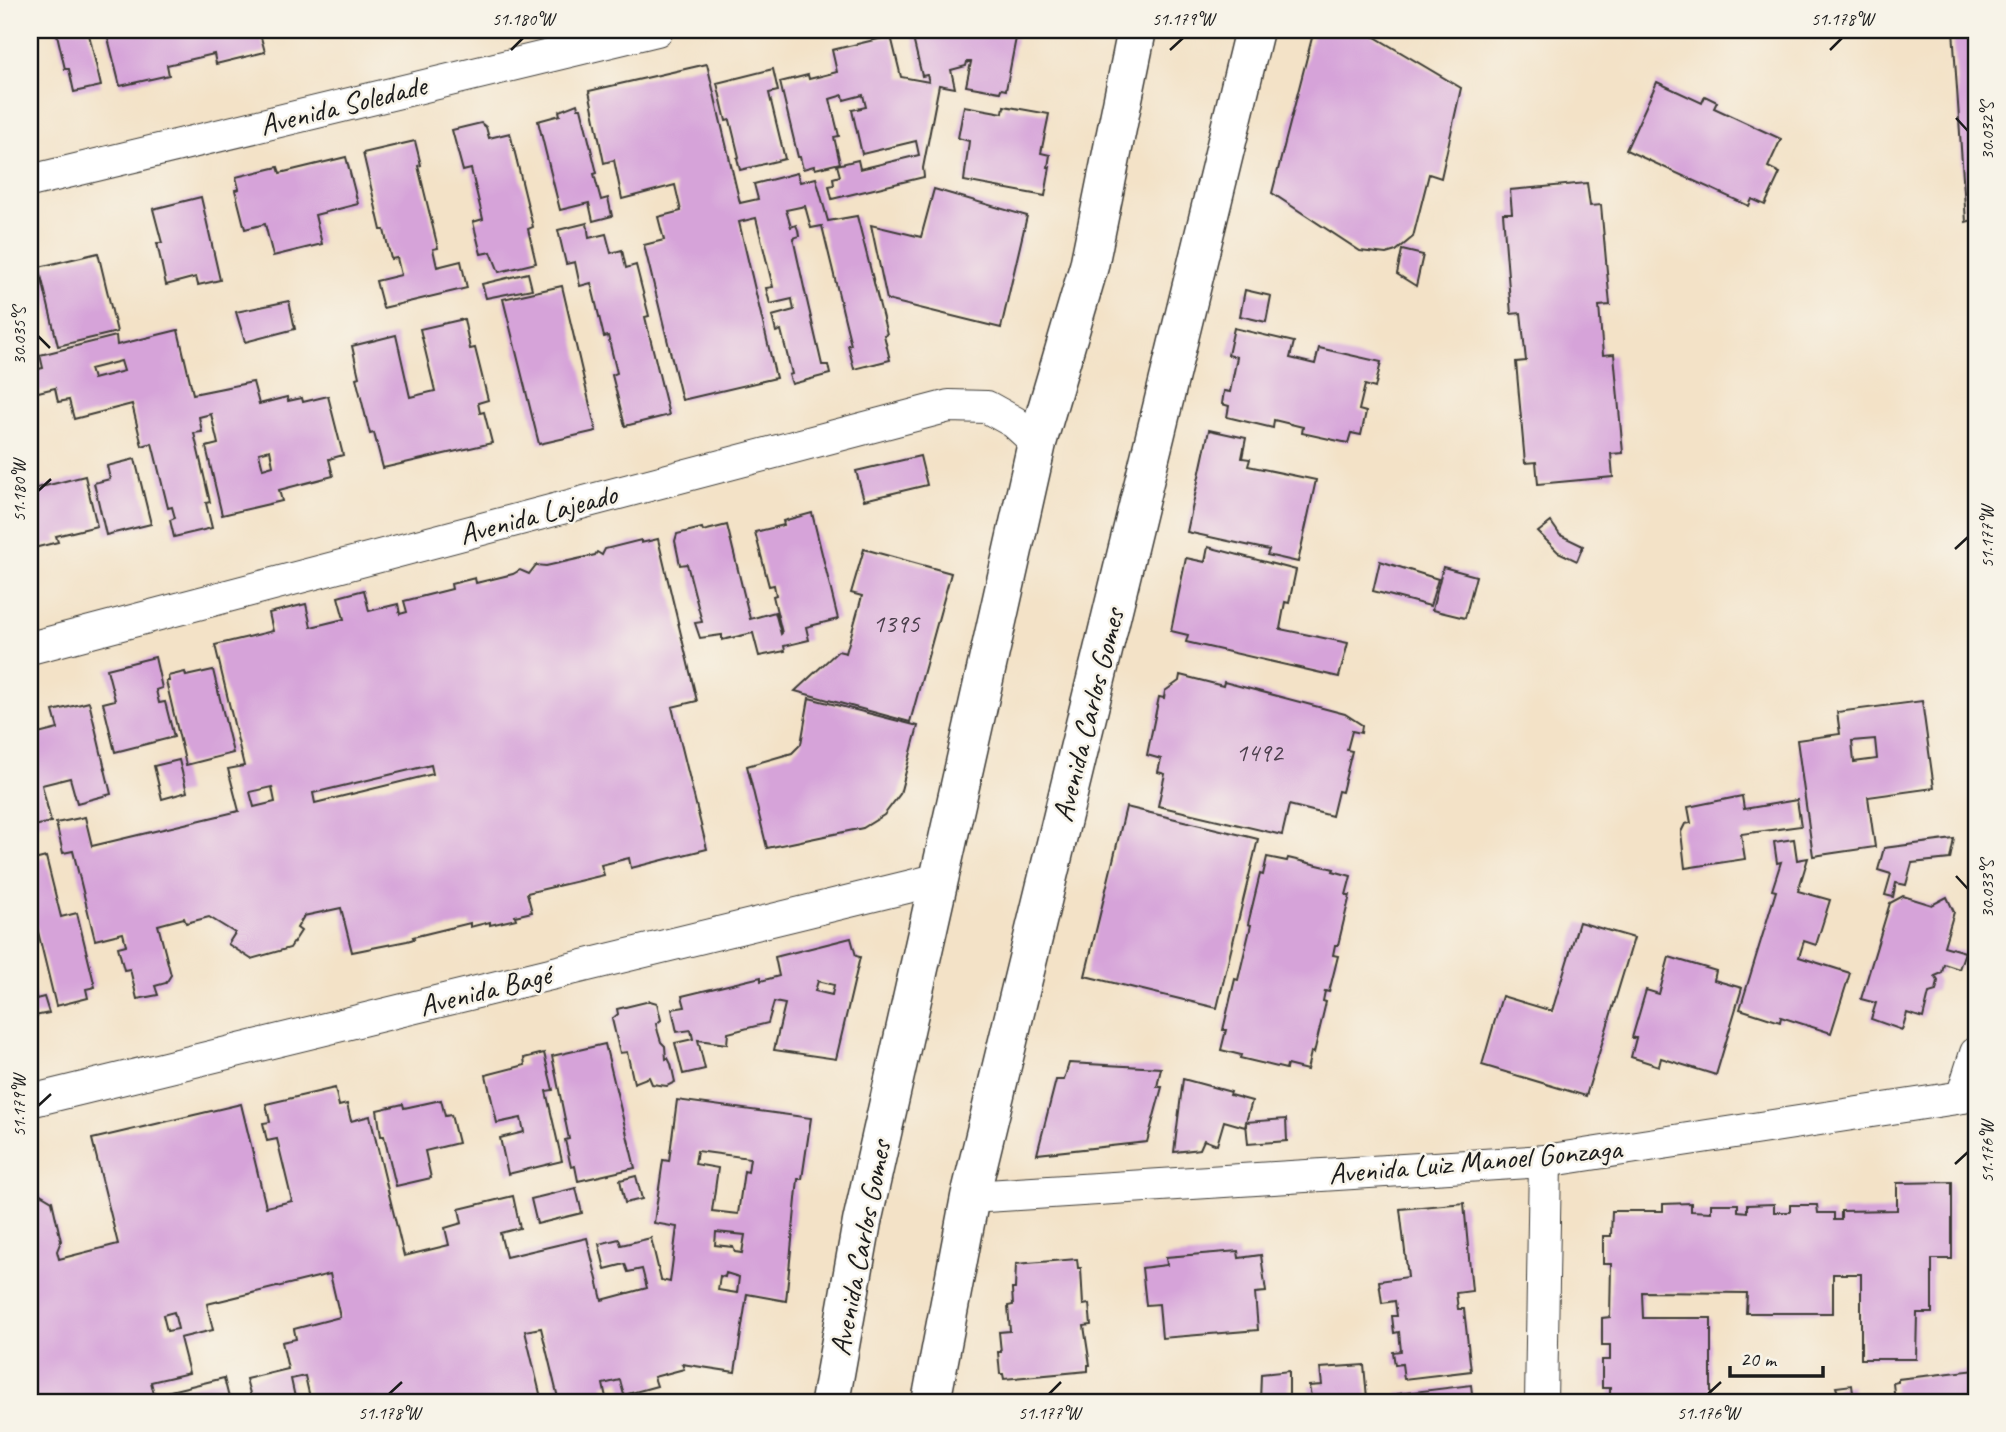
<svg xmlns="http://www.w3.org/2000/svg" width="2006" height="1432" font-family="Caveat,sans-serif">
  <rect width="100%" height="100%" fill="#f7f3e8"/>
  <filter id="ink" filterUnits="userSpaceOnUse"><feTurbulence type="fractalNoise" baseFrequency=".0143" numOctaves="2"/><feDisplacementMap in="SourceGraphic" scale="14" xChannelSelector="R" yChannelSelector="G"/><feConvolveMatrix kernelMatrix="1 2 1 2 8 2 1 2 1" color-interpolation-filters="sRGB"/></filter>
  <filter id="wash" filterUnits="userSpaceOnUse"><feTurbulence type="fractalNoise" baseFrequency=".00686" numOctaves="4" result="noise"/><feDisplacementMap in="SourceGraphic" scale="28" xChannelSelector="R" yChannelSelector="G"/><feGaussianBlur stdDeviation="1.57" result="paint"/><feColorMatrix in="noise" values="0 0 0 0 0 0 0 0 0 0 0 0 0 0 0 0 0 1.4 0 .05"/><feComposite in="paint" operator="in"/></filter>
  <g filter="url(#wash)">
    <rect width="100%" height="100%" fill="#f3e2c7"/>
    <g id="blocks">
      <g fill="#d6a3d9" fill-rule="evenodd">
        <path d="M56,30H88L101,86L74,92L69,69H65Z"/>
        <path d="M111,30H259L265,52L216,64L214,54L167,65L169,75L120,86L107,34L112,33Z"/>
        <path d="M911,30H996L1010,33L1009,36L1016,38L1006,90L1001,89L1000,92L966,86L971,62H967L966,66L951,70L955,88L939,85L923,168L924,177L832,199L829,186L834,185L833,178L840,176L837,165L858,160L860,169L919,155L916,141L862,154L852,110L866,107L863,95L844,100L843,95L830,99L839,136L834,137L840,163L815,169L814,166L803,169L800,157H798L780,82L808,75L809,79L837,72L832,50L891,36L901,77L929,82L927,75L922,76Z"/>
        <path d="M1314,30H1363L1461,88L1441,178L1429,174L1413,237L1396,251L1386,254L1360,251L1272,193Z"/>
        <path d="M1953,30H1976V219L1966,222Z"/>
        <path d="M707,64L740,203L758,199L754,184L797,173L800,182L816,178L828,221L857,216L887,334L884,335L890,360L854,369L848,345H851L822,226L811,228L805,206L786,210L791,227L796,225L798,230L799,236L793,238L805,292L822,365H828L830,374L792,384L789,375L792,374L781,330L776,332L772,316L794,310L793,305L792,299L770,304L766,288L773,287L756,218L739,222L776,378L682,400L644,245L664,240L658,217L681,211L675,185L622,199L614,160L604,163L589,91Z"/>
        <path d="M773,69L778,91L769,93L785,159L740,170L737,158L739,157L730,120L726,121L717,83Z"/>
        <path d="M1657,82L1702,103L1705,96L1717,102L1714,108L1781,139L1768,167L1780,173L1765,205L1752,199L1749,206L1626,150Z"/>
        <path d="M577,104L578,108H581L597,173L594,174L601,200L608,198L612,216L593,221L589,203L560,210L538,121L560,115L559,111Z"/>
        <path d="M964,106L1003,113L1004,106L1049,114L1041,153L1050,155L1048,167H1050L1045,196L964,181L969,141L958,138Z"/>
        <path d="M481,123L486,127L489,138L510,133L533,227L528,229L536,263L499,272L491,252L481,254L473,222L483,219L471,169L463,171L452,130Z"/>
        <path d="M415,141L421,165L418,166L438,248L433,249L437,267L461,261L467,288L383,308L376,281L401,275L397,258L391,259L384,230H381L363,153Z"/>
        <path d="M346,157L358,204L315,215L322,244L273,256L265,224L245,229L235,190L239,189L236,177L278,167L280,173Z"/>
        <path d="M1587,183L1590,206L1601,205L1610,305L1599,306L1603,355L1614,354L1623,453L1611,454L1613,477L1538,484L1536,462L1525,463L1516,362L1526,361L1521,313L1511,314L1503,213H1512L1510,190Z"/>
        <path d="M934,189L1027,216L1001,328L887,300L871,225L921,237Z"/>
        <path d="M201,197L220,280L198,285L196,277L166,285L157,243H162L153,209Z"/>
        <path d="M587,223L589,238L606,234L611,253L622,250L626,268L636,265L649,316L645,317L669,415L625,426L612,375L617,373L608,336L604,337L591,283L580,286L575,262L566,264L558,230Z"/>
        <path d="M1402,250L1423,255L1416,286L1397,274Z"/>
        <path d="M98,253L117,332L58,346L39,267Z"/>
        <path d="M528,273L532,289L486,298L482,284Z"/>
        <path d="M562,286L596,431L539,444L503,299Z"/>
        <path d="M1245,290L1271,296L1266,322L1240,316Z"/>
        <path d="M289,301L295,329L245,342L236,312Z"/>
        <path d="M464,319L470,349L475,348L488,400L478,403L480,413L484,412L492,443L383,468L374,433L370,434L356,378L359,377L352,346L396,335L410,397L435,391L420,329Z"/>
        <path d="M1234,328L1294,342L1290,358L1315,364L1319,348L1381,362L1375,388L1365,385L1359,410L1366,412L1361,435L1351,433L1348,443L1302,433L1303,427L1274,420L1273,428L1227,417L1229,406L1222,404L1224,391L1230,392L1237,357L1228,355Z"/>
        <path d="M178,330L193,394L253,382L259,404L287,397L288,401L302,398L303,402L328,396L343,455L329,459L333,476L279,490L282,501L222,515L206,447L218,444L211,414L199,417L202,432L194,433L210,502L206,503L212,528L174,537L170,520L175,518L172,507L168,508L152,443L142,446L132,404L74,419L69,400L58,402L55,388L30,394V371L43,368L40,355L116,336L117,345ZM121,361L124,371L93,379L90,369ZM270,450L273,466L263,469L259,453Z"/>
        <path d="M1209,430L1246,438L1242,458L1250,459L1248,466L1316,480L1298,562L1267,555L1269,550L1187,532Z"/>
        <path d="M920,456L927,485L864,500L856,471Z"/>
        <path d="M135,459L151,524L106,535L94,483L110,479L107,466Z"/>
        <path d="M85,476L97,526L56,536L58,542L30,549V479L33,489Z"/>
        <path d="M812,513L838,619L806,627L809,640L784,646L785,651L759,656L753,633L722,640V635L700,638L695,623L702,622L687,564L680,565L675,541L677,534L702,528L703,531L727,525L750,619L775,612L781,634L782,633L773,596L776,595L774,585L769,586L755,532L784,525L783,521Z"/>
        <path d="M1551,522L1560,535L1583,546L1577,561L1558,552L1538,532Z"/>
        <path d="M658,539L697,701L672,707L707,849L631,868L629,858L601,865L604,875L527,893L532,912L515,916L516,919L490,925V922L470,927V923L413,937L414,939L407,941L352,952L341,908L304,916L297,928L301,931L290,948L251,959L228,944L235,933L209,917L186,923L184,918L158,925L171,975L166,983L155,986L158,995L137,999L130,969L124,970L118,947L126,945L123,933L95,940L73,851L63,853L56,823L85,817L92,846L239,811L228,769L244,766L215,645L273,631L269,613L306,604L311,627L344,619L338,597L364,590L369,611L398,604L400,614L407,612L404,601L452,589L451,584L475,578L476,583L513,574L520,570L529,574L536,565L546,566L595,555L597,552L602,555L605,549L641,540V543ZM431,765L433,774L315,803L313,793ZM272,787L275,802L254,807L250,792Z"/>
        <path d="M1208,547L1296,570L1289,603L1285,602L1280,629L1348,643L1339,677L1186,642L1188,635L1171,631L1186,558L1205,562Z"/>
        <path d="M864,549L951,573L910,722L795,691L838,651L846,653L862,596L851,593Z"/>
        <path d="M1380,561L1438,579L1430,606L1373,591Z"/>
        <path d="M1443,567L1476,576L1465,618L1432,610Z"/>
        <path d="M155,657L162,688L156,690L159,703L165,702L174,737L115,752L103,703L115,700L107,669Z"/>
        <path d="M213,670L233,753L186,765L166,681H169L168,676L185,672L186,676Z"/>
        <path d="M1180,675L1223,686L1224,682L1345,714L1362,725L1361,733L1352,731L1347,750L1352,751L1342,792L1338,791L1332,816L1289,805L1282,835L1158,806L1165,774L1158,772L1161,759L1147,755L1159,697L1164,698L1165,691L1179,681Z"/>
        <path d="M809,698L918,726L900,794L884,815L863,828L767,848L747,766L792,753L801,744Z"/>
        <path d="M1922,701L1934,788L1868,797L1875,847L1813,856L1797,740L1840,734L1837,712ZM1875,739L1877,759L1854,762L1852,741Z"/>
        <path d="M89,702L111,794L77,803L70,778L42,785L51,822L30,827V736L58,729L53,711Z"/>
        <path d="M179,760L187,792L162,799L154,766Z"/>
        <path d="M1742,796L1744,809L1797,800L1801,826L1741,834L1745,859L1685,868L1681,832L1685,824L1691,823L1688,807Z"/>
        <path d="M1126,807L1258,839L1217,1008L1085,976Z"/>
        <path d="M1794,839L1797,860L1808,858L1798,891L1830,900L1816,945L1804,941L1799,957L1850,973L1831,1033L1781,1017L1780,1022L1740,1009L1776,891L1772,890L1781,862L1777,863L1774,842Z"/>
        <path d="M1954,839L1950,859L1912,863L1906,885L1896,883L1893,897L1885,895L1891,874L1878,870L1884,848Z"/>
        <path d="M46,857L61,917L77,913L95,987L86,989L88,998L56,1006L32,907H30V861Z"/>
        <path d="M1267,857L1287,861L1288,858L1334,869L1333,871L1351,876L1346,895H1350L1338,945H1335L1333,955L1338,956L1329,992L1325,991L1323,1001L1326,1002L1314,1053L1311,1052L1307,1070L1287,1065L1286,1069L1240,1058L1241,1055L1221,1050L1226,1030H1223L1235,979L1238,980L1251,925L1248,924L1260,874L1263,875Z"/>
        <path d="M1903,896L1932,905L1947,897L1954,912L1944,946L1965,952L1959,969L1944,964L1942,973L1935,976L1938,981L1936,991L1929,993L1923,1018L1907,1013L1902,1030L1871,1019L1876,1003L1861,999L1890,903Z"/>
        <path d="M1579,922L1634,938L1586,1096L1482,1065L1502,996L1552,1011Z"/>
        <path d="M851,938L856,956L860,957L836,1059L774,1050L785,1004L774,1002L768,1023L728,1033L727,1044L698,1040L705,1069L683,1074L675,1043L693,1039L691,1030L677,1032L672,1009L685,1007L682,996L761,977V981L779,976L775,957ZM818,981L834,985L832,995L815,991Z"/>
        <path d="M1669,957L1716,971L1714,980L1742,988L1716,1075L1661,1058L1659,1066L1631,1057L1636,1038H1632L1646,990L1659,994Z"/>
        <path d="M30,978L36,999L44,997L49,1013L30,1017Z"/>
        <path d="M650,1001L657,1003L661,1020L656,1024L658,1032L661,1042L665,1046L666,1059L668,1058L671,1064L675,1082L667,1086L652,1084L649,1077L634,1083L627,1052L620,1053L612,1019L618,1014L617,1009Z"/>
        <path d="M605,1044L635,1168L578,1181L575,1166L571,1167L565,1140L569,1139L552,1056Z"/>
        <path d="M544,1053L553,1090L546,1091L562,1161L508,1174L500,1138L524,1132L521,1118L497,1123L486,1075L525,1065L524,1058Z"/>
        <path d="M1069,1063L1161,1068L1157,1087H1162L1147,1142L1037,1154L1056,1080H1064Z"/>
        <path d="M1183,1079L1231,1092L1230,1095L1252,1101L1246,1122L1286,1119L1287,1141L1248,1144L1246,1123L1245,1127L1224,1121L1217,1145L1204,1140L1200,1149L1174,1152Z"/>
        <path d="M335,1088L339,1106L347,1104L351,1121L370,1116L404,1256L449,1245L445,1228L462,1223L459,1209L513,1196L520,1228L500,1233L506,1257L587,1238L602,1300L647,1288L642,1269L628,1272L625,1264L605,1269L599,1244L619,1239L621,1245L651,1238L661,1280L670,1282L677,1227L654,1223L663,1160L669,1161L677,1100L811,1118L802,1179H798L786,1301L747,1294L735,1372L682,1364L684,1369L654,1377L657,1386L624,1395L620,1380L603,1384L607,1402H559L541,1328L525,1331L542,1402H311L305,1376L291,1379L296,1402H234L251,1397L246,1379L288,1369L282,1342L296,1339L294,1329L340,1317L330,1274L207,1304L213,1330L180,1338L189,1373L151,1382L156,1402H30V1193L37,1192L52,1201L61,1241L57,1251L59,1259L118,1244L92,1139L241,1104L266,1207L292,1201L277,1139L267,1141L263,1123L270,1122L266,1104ZM697,1151L750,1158L748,1172L744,1171L738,1214L712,1211L718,1168L695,1164ZM716,1232L745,1235L742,1253L735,1252L733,1247L715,1245ZM726,1273L739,1277L737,1293L718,1290L720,1276L725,1277ZM174,1312L178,1329L167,1331L163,1315Z"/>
        <path d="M441,1100L445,1116L451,1115L458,1143L425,1151L431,1178L396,1186L384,1136H381L377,1110L403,1104L404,1108Z"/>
        <path d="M636,1176L642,1199L625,1203L620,1180Z"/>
        <path d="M1952,1182V1259H1932V1313H1917L1916,1359H1861V1274H1833V1313H1746L1747,1293L1642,1292L1643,1318H1711V1402H1610V1388H1602V1360H1610V1345H1602V1318L1610,1317L1611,1264H1603V1236H1611L1612,1211H1663V1204L1691,1203V1211L1711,1212V1204H1738V1211L1747,1212V1205L1774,1204V1212H1790V1205H1817L1818,1213H1834V1220H1841V1211L1897,1210V1183Z"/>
        <path d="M576,1188L582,1213L537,1224L531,1199Z"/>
        <path d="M1464,1203L1472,1291L1456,1293L1458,1309H1464L1471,1371L1404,1379L1402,1364L1395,1365L1393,1352L1401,1351L1399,1332L1394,1333L1392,1316H1397L1395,1301L1382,1303L1379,1281L1408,1277L1400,1209Z"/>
        <path d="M1238,1251L1239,1258L1261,1255L1266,1292L1255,1293L1258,1330L1162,1338L1159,1304L1146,1305L1142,1268L1167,1265L1166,1257Z"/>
        <path d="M1077,1259L1078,1268H1081L1083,1305L1089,1304L1091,1325L1084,1326L1090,1365H1088V1371L1004,1379L1003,1374H1000L998,1352H1001L999,1332L1010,1331L1008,1306L1013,1305L1012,1289H1015L1016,1264Z"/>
        <path d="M1364,1365L1367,1398L1312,1402L1309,1386L1322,1385L1320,1368Z"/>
        <path d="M1976,1370V1402H1895L1893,1383L1898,1382V1379Z"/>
        <path d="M1289,1371V1402H1260L1261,1374Z"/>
        <path d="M224,1378L230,1402H168L166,1392Z"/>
        <path d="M1471,1385L1473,1402H1399L1397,1394Z"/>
        <path d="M1852,1385L1854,1401L1841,1402L1836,1387Z"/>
      </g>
    </g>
  </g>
  <g filter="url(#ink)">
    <use href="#blocks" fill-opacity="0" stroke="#3c3a36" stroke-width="2"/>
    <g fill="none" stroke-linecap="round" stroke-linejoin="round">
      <defs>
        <g id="minor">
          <path d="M30,181L657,30"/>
          <path d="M30,648L949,406L987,407L1014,422L1037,443"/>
          <path d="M1962,1097L1976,1053"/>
          <path d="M30,1101L940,879"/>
          <path d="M970,1197L1545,1161L1976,1095"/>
          <path d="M1541,1402L1545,1161"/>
        </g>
        <g id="major">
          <path d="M830,1402L862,1222L1037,443L1089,266L1137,30"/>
          <path d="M931,1402L970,1197L1254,30"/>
        </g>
      </defs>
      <use href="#minor" stroke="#3c3a36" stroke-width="34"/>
      <use href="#major" stroke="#3c3a36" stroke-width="41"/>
      <use href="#minor" stroke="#fff" stroke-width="32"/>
      <use href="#major" stroke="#fff" stroke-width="38"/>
    </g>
  </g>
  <path fill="none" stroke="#1c1c1c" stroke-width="2.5" d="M511,50L523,38M1170,50L1183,38M1830,50L1842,38M1956,118L1968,131M38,336L50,348M38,491L51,479M1955,549L1968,537M1956,876L1968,889M38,1106L51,1094M1955,1164L1968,1152M389,1394L402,1382M1049,1394L1061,1382M1708,1394L1721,1382"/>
  <g text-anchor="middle" stroke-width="5" stroke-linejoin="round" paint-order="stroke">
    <g font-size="26" fill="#4a3e4b">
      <text x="896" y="632">1395</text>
      <text x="1259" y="761">1492</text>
    </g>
    <g font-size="30" fill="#1c1c1c" stroke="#f7f3e8">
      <text transform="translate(343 105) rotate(-14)" y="10">Avenida Soledade</text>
      <text transform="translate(538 514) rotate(-15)" y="10">Avenida Lajeado</text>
      <text transform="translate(1088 715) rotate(-76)" y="10">Avenida Carlos Gomes</text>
      <text transform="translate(485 990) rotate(-14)" y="10">Avenida Bagé</text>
      <text transform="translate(1475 1161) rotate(-5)" y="10">Avenida Luiz Manoel Gonzaga</text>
      <text transform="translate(860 1248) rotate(-79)" y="10">Avenida Carlos Gomes</text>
    </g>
  </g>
  <rect width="2006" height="1432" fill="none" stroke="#f7f3e8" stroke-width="77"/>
  <path d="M1730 1366v10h93v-10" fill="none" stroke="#1c1c1c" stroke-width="3.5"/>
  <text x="1740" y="1366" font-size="21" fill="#1c1c1c" stroke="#f7f3e8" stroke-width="5" paint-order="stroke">20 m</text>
  <rect x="38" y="38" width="1930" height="1356" fill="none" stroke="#1c1c1c" stroke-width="2.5"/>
  <g font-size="18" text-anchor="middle" fill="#1c1c1c">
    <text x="523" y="25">51.180°W</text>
    <text x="1183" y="25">51.179°W</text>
    <text x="1842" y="25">51.178°W</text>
    <text transform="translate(1987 131) rotate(-90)" y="6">30.032°S</text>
    <text transform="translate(19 336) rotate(-90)" y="6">30.035°S</text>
    <text transform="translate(19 491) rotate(-90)" y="6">51.180°W</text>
    <text transform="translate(1987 537) rotate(-90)" y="6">51.177°W</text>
    <text transform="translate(1987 889) rotate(-90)" y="6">30.033°S</text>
    <text transform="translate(19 1106) rotate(-90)" y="6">51.179°W</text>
    <text transform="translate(1987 1152) rotate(-90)" y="6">51.176°W</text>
    <text x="389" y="1419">51.178°W</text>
    <text x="1049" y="1419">51.177°W</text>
    <text x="1708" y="1419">51.176°W</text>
  </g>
</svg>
